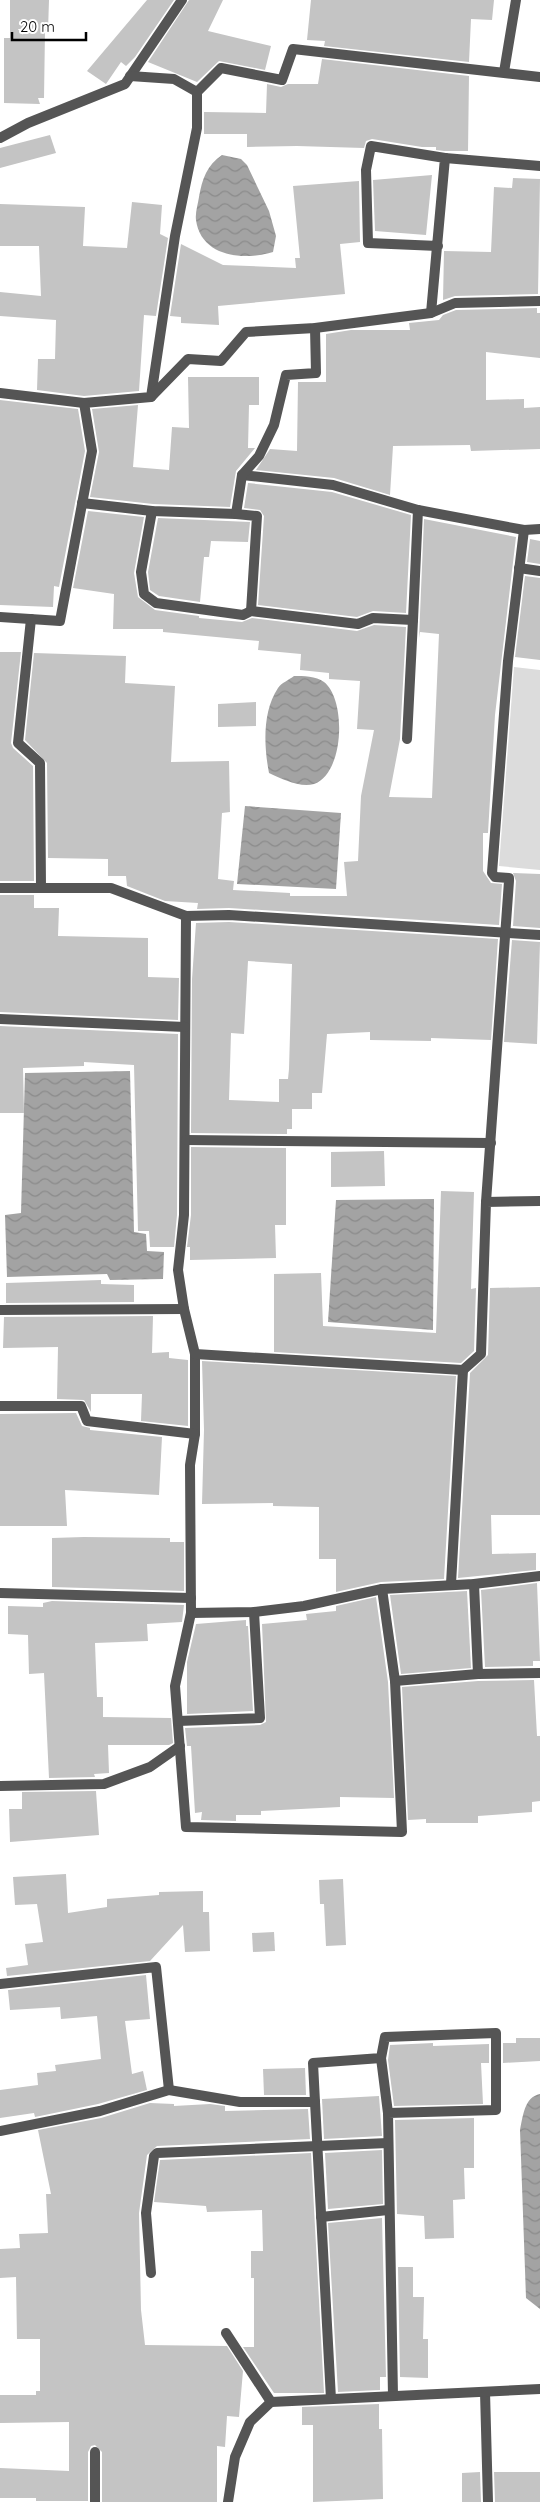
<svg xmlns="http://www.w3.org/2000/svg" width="540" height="2502" font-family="Quicksand,sans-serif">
  <defs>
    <pattern id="water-waves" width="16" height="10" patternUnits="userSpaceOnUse" patternTransform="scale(1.25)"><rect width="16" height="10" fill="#a3a3a3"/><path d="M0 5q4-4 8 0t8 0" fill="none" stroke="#8b8b8b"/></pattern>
  </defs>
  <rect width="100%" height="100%" fill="#fff"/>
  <path fill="#dcdcdc" d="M514,667L540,670V870L499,866Z"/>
  <g fill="url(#water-waves)">
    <path d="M222,155L241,159L247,165L269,211L276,236L273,252C244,261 201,257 196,220C195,213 198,204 199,197C202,179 207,165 222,155Z"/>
    <path d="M294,676C303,676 316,676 324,682C347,700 344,774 314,784C300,788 282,779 269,773C264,747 262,712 278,688C281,683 289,680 294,676Z"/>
    <path d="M245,806L341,813L336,889L237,884Z"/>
    <path d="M130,1071L134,1232L146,1234L147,1251L164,1252L163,1279L110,1280L107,1274L7,1277L5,1215L21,1213L25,1073Z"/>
    <path d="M434,1199L433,1330L328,1322L336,1200Z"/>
    <path d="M540,2094V2309L526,2298L520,2130C523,2117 524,2097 540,2094Z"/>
  </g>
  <g fill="#c4c4c4" fill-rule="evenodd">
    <path d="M10,0H49L48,31H45L44,98H38L40,104L4,103V38H10Z"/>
    <path d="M147,0H174L135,57L126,66L121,62L106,84L87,71Z"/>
    <path d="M189,0H223L208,31L271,46L265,70L219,61L197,82L148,62Z"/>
    <path d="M311,0H494L492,20L471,19L469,62L324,46L325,41L307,40Z"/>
    <path d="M322,59L469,76L468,151H444L436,150V147H422L372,139L366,141L364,148L297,146L247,147V134H204V112L266,113L267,84L281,87L288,84H318Z"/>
    <path d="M50,135L56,153L0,168V148Z"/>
    <path d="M432,175L426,235L375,231L373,180Z"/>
    <path d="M513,178L540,179L538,294L455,296L443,300L444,251L491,252L494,187L512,188Z"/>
    <path d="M359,181L360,242L340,244L345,294L218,306L219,325L181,323V317L170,316L181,244L223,265L296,268L295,258H300L293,186Z"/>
    <path d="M132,202L162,205L160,234L168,238L156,316L144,315L139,391L84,396L37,390L38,359H55L56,320L0,316V292L41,296L39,246H0V204L85,207L83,246L127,248Z"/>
    <path d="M537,308V313H540V358L486,352V400L524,399V408L540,407V449L471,451L470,445L393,446L390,495L334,478L256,470L270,449L297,451L298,382H326V334L351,330H410L409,323L439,320L443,315L456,310Z"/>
    <path d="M188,377H259V405H249L248,448H255L236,471L230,507L153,504L90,497L99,452L92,409L138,405L133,467L169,470L172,427L189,428Z"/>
    <path d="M0,400L78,409L85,451L59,587L54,586L53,607L0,605Z"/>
    <path d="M248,483L332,492L411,515L406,613L373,611L357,617L258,605L264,516L260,510L244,508Z"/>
    <path d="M88,511L144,517L134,573L138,597L155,610L199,616V618L242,622L252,618L357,631L374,625L406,627L400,739L389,797L432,798L439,634L420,632L419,638L424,519L516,537L495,715L488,833H483V871L491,883L502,884L499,925L229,908L197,909L198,903L165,901L127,886L126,876H108V859L48,858L47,763L25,740L34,653L126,656L125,683L175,686L171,762L229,761L230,812L222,813L218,879L234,881L233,890L290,893V896H347L344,862L358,861L361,796L374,730L357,729L360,681L329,679V673L300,670L301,654L258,650L259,641L163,632V629H113L114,594L73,588Z"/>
    <path d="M158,518L250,522L248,542L211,541L209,557H204L200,602L159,596L150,590L148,572Z"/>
    <path d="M530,539L540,541V564L527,562Z"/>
    <path d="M525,576L540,578V660L515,657Z"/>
    <path d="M0,652H21L11,743L13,748L33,766L34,881H0Z"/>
    <path d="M256,702V726L218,727V704Z"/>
    <path d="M513,873L540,874V928L513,926L516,881Z"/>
    <path d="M0,895H34V908H59L58,936L148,938V977L179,978L178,1020L0,1012Z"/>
    <path d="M229,922L498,939L491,1040L431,1038V1041L370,1040V1032L327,1034L322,1093H312V1109H292V1129H287V1134L191,1133L192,979L196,923ZM248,961L292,964L289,1069L288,1079H279V1102L229,1100L231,1033L244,1034Z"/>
    <path d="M512,940L540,942L537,1044L504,1042Z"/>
    <path d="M0,1026L178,1034L177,1215L174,1247H150L149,1231H138L134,1065L84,1062V1066L23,1068L24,1113H0Z"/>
    <path d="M191,1147L286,1148V1225H275L276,1258L190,1260V1247H187L191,1215Z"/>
    <path d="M384,1151L385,1186L331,1187V1152Z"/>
    <path d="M441,1191L474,1192L471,1289L476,1288L474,1351L461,1363L274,1352V1274L321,1273L323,1326L436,1333Z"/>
    <path d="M101,1280V1284L134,1285V1302L6,1303V1283Z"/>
    <path d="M540,1287V1515H491L492,1554L536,1553V1570L458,1578L470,1373L488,1355L490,1288Z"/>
    <path d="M153,1316L152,1353L169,1352V1358L188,1360V1426L141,1421L142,1394H91V1412L84,1400L57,1399L58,1347L3,1348L4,1317Z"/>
    <path d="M202,1361L456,1376L444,1579L381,1582L336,1592V1559H319V1507L273,1506V1503L202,1504L204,1430Z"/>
    <path d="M76,1413L82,1426L90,1428V1430L162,1437L159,1495L65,1490L67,1526H0V1414Z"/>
    <path d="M84,1537L170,1538V1542H184V1591L52,1587V1538Z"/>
    <path d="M537,1583L540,1661H533V1666L485,1667L481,1590Z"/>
    <path d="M467,1591L471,1668L401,1674L390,1595Z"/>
    <path d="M376,1597L388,1682L394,1798L340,1797V1807L261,1811V1815H236V1821L201,1820L202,1812L195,1813L191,1746H187L185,1728L260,1725L266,1722L262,1624L307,1620L306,1614L336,1611V1606Z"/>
    <path d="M52,1601L184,1605L182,1622L147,1624L148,1641L95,1643L97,1697H103V1717L171,1718L173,1743L169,1745H108L109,1773L94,1774L95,1777L49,1778L44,1673L29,1674L28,1635L8,1634V1606L43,1607V1603Z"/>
    <path d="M246,1620V1626H248L253,1711L187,1714V1662L196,1624Z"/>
    <path d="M534,1680L537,1736H540V1801L532,1802V1812L478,1816V1823H426V1819L408,1820L402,1687L478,1681Z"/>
    <path d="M96,1791L99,1835L10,1842L9,1809H22V1792Z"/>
    <path d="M66,1874L68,1913L107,1907V1899L159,1895V1892L203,1891V1912H209L210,1951L185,1952L183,1925L150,1961L7,1976L6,1968L28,1965L25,1944L43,1942L37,1904L15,1905L13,1877Z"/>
    <path d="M343,1879L346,1945L326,1946L324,1904H320L319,1880Z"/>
    <path d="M274,1932L275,1951L253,1952L252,1933Z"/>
    <path d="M146,1975L150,2019L125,2021L132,2074L143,2071L147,2090L98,2104L35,2117L34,2113L0,2118V2090L38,2085L37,2073L56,2071L55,2065L101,2059L97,2016L61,2019L60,2007L10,2010L8,1990Z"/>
    <path d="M516,2038H540V2061L503,2063V2043H516Z"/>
    <path d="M433,2043V2046L489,2044V2063H481L483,2104L394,2106L388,2060L390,2045Z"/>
    <path d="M305,2068L306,2095H264L263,2069Z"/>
    <path d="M379,2096L382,2136L324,2139L322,2099Z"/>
    <path d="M150,2103L174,2104V2106L210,2104L225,2106V2111L308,2109L310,2139L157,2146L147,2155L139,2213L141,2310L145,2345L227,2346L243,2371L239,2417L227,2416L225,2447L217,2446V2502H102V2452L95,2445L91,2446L88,2452V2501H36V2498H0V2468L69,2471V2422L0,2423V2395H36V2391H40V2339H17L16,2277L0,2278V2249L20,2248L19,2234L48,2233L46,2194H51L38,2130L101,2118Z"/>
    <path d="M474,2118V2168H464L465,2199L453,2200L454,2238L425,2239L424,2216L397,2214L395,2120Z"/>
    <path d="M382,2150L383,2204L328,2209L325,2153Z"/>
    <path d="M311,2153L324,2393H274L243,2347H254V2278H251V2251H263L262,2210L207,2212L206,2206L154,2202L160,2160Z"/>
    <path d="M382,2218L386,2377H380V2390L338,2392L328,2223Z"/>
    <path d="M398,2267H413V2297H424L423,2339H428V2378L400,2377Z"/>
    <path d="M379,2404V2429H382L383,2499L313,2502V2425H302V2407Z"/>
    <path d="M480,2472L481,2502H462V2473Z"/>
    <path d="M494,2472H540V2502H495Z"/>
  </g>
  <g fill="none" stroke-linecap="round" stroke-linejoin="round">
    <g stroke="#555" stroke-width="10">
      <path d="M504,72L516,0"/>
      <path d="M197,92L221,68L282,80L293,49L540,77"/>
      <path d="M0,138L28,123L125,84L182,0"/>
      <path d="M445,158L540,166"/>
      <path d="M431,313L445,158L371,146L366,170L368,243L438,246"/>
      <path d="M0,393L84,403L151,397L175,236L197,128V92L174,79L130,76"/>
      <path d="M151,397L188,359L221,361L246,332L315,328L431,313L455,303L540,301"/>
      <path d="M242,475L333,485L418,510L524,530L540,529"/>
      <path d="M82,503L152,511L236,514L242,475L259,456L274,425L286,375L316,373L315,328"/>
      <path d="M152,511L141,572L144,594L156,603L243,615L251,611L358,624L373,618L413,620L418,510"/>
      <path d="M236,514L257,516L251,611"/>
      <path d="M519,568L540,571"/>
      <path d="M0,617L60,621L92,451L84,403"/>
      <path d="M31,619L18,743L40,763L41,888"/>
      <path d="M407,739L413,620"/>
      <path d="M0,888H111L186,916L229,915L540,935"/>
      <path d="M186,916L184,1215L178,1270L184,1309L195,1354V1434L190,1465L191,1613L254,1612L304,1606L382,1589L474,1584L540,1576"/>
      <path d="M0,1019L185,1027"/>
      <path d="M186,1140L491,1143"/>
      <path d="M486,1202L509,881V878L495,877L492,873L508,661L524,530"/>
      <path d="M0,1310L184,1309"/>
      <path d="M195,1354L463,1370L451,1584"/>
      <path d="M463,1370L481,1354L486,1202L540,1201"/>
      <path d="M0,1406H81L87,1421L195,1434"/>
      <path d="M474,1584L478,1674L540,1673"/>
      <path d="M382,1589L395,1681L478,1674"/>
      <path d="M0,1593L191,1598"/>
      <path d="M191,1613L175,1686L186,1827L402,1832L395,1681"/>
      <path d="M178,1721L260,1718L254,1612"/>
      <path d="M0,1786L104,1784L150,1767L180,1746"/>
      <path d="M0,1984L156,1967L169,2090"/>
      <path d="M381,2058L388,2113"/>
      <path d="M315,2102L313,2063L381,2058L385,2037L496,2033V2110L388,2113L393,2396"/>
      <path d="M0,2131L100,2111L169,2090L240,2102H315L331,2399"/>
      <path d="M321,2217L388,2210"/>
      <path d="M151,2273L146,2213L154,2156L157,2153L388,2143"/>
      <path d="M226,2333L271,2402"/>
      <path d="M485,2392L488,2502"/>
      <path d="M95,2502V2452"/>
      <path d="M228,2502L235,2457L250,2422L271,2402L540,2389"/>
    </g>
  </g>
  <path d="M12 32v8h74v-8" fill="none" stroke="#000000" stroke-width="2.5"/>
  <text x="20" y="32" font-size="15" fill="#000000" stroke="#ffffff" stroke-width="4" paint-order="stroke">20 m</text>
</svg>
